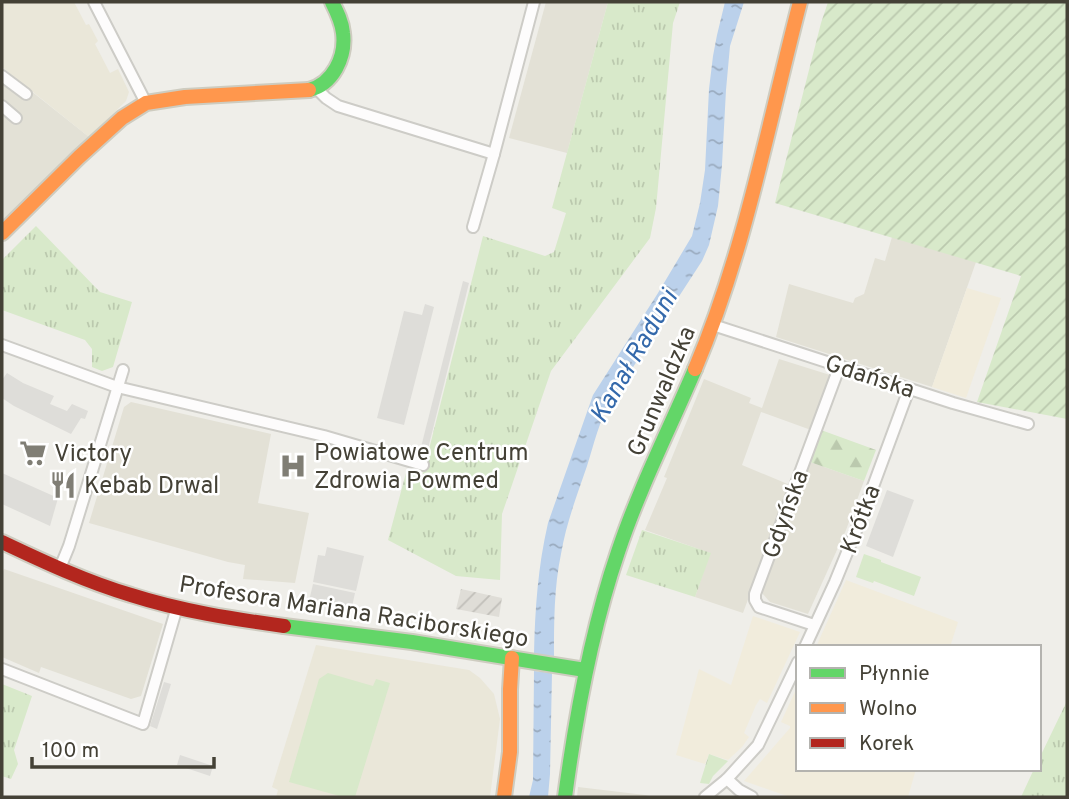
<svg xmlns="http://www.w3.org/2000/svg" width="1069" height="799" font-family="Overpass,sans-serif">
  <defs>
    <pattern id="industrial-furrows" width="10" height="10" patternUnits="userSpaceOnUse" patternTransform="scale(1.75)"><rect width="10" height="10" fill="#dfddd7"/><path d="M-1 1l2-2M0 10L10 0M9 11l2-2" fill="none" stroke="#c1bfb9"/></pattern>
    <pattern id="grass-tufts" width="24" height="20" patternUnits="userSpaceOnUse" patternTransform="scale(1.75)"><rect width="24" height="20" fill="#d8e9ca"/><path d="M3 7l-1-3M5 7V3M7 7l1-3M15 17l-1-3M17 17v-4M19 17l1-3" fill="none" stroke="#bbc9ae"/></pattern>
    <pattern id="forest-firs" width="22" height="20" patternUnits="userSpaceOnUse" patternTransform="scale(1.75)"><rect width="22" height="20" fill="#d8e9ca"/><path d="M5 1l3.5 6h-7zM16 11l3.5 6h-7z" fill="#bbc9ae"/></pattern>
    <pattern id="garden-furrows" width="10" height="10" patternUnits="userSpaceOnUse" patternTransform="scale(1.75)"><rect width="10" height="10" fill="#d8e9ca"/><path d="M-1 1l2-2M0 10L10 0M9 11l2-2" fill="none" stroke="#bbc9ae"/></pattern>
    <pattern id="water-ripples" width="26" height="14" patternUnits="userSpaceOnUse" patternTransform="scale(1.75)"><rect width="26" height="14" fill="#bbd1eb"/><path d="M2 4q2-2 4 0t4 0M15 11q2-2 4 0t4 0" fill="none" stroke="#9aabbf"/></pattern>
  </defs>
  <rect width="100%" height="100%" fill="#efeee9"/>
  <g fill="#e3e1d6">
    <path d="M546,2H608L567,153L509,138Z"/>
    <path d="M2,68L89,137L2,221Z"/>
    <path d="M892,237L976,262L932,387L776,337L789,284L853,303L855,298L864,294L875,258L885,261Z"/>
    <path d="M779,359L830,375L811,430L761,412L742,465L790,485L743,613L695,597L710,553L645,530L667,478L664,477L704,379L751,398L749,403L762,408Z"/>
    <path d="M131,402L271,434L258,503L309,513L295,583L243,579L245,565L228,562L89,523L124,407Z"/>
    <path d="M810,462L864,481L846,530L808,614L770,602L762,593Z"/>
    <path d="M4,569L163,624L141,696L131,699L41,667L39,673L2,657V574Z"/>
    <path d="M578,787L645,795L653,797H577Z"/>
  </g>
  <g fill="#f1ecdc">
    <path d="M967,288L1001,298L966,398L932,387Z"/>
    <path d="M846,580L958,622L950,647H816Z"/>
    <path d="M753,616L800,632L767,703L760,699L756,705L744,733L749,737L742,747L728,760L709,754L705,764L676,755L699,669L731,685Z"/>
    <path d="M798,685V769H916L908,797H790L744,781L790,728V726L781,722Z"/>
  </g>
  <path fill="url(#industrial-furrows)" d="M461,589L502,598L499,617L456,609Z"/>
  <g fill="#eae7d9">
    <path d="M2,2H74L86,25L89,24L98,41L95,44L110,73L118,69L129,92L126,101L89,137L2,67Z"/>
    <path d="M316,645L469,670L480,678L494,694L500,719L490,797H276L278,790L272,787Z"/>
  </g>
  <g fill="url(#grass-tufts)">
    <path d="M608,2H680L673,23L656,208L650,238L551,371L502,514L500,580L456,576L388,540L406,473L422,477L483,236L545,256L554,252L566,213L552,208Z"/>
    <path d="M36,226L100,292L132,302L113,367L102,371L92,367V349L85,340L2,310V260Z"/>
    <path d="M642,530L711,553L695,597L626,575Z"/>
    <path d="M2,684L32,696L14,750L18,764L11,779L2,776Z"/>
    <path d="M1067,701V797H1021L1034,769H1039V759Z"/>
    <path d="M709,754L728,761L713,776L709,784L700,783Z"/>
  </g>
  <path fill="url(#forest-firs)" d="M821,430L876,450L864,481L810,462Z"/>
  <g fill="#d8e9ca">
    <path d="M864,554L881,560V562L921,577L914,596L874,581L873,583L856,577Z"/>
    <path d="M328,673L373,686L376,679L390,683L355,797H343L289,782L319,679Z"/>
  </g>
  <path fill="url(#garden-furrows)" d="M828,2H1067V419L977,402L1021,276L775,203L821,23Z"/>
  <g fill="#deddd9">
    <path d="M463,281L469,283L426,457L419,455Z"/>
    <path d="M425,304L434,307L404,425L377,418L404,311L422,315Z"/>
    <path d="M7,373L23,383L54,396L50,404L67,411L72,404L88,411L85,419L81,418L71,434L14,406L2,398V380Z"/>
    <path d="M2,473L58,498L50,526L2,504Z"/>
    <path d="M887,490L914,500L893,557L866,546Z"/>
    <path d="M327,547L364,556L356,591L313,582L318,555L325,556Z"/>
    <path d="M313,584L355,593L351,611L309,601Z"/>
    <path d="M164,682L171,684L157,729L150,726Z"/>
    <path d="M180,755L213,766L210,776L177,765Z"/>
  </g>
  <g fill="url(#water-ripples)">
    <path d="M725,2H744L730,46L726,90L722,165L718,206L709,245L702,261L611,401C599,421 594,444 587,466C577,495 566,524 561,554C554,587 554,623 554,656L534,654C535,609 538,566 548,523L593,395L658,293L692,236L700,203L705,170L709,89L713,56L717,35Z"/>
    <path d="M534,671L552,673L550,774L548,797H529L533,780Z"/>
  </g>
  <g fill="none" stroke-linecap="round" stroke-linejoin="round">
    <defs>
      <g id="street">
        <path d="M94,2L146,103"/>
        <path d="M2,76L26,94"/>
        <path d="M316,88L326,98L338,106L494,154"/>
        <path d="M2,106L16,118"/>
        <path d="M473,227L494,154L534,2"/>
        <path d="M713,325L953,403L1028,424"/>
        <path d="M2,345L117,387L324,436L423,465"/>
        <path d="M60,568L69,546L123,370"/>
        <path d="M814,625L759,607L755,600V594L840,365"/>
        <path d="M805,647L835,582L864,511L909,389"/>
        <path d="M2,669L143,724L177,607"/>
        <path d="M727,779L739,790L752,797"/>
        <path d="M705,797L727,779L758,745L798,662"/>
      </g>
      <g id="fast">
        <path d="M309,90C333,84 346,57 343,33C342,22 337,12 332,2"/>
        <path d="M284,626L412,642L585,670"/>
        <path d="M565,797C576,714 591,631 618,552C639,489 669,430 695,369"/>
      </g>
      <g id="slow">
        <path d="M2,233L79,157L122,118L146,103L185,97L309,90"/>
        <path d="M695,369C745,251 768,125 800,2"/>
        <path d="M504,797L510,752V689L512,658"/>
      </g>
      <path id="jam" d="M2,542C44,562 87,582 131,595C181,611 233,619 284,626"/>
    </defs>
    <use href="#street" stroke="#cdccc7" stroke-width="14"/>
    <use href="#fast" stroke="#ceccc0" stroke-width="18"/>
    <use href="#slow" stroke="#ceccc0" stroke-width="18"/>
    <use href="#jam" stroke="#ceccc0" stroke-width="18"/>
    <use href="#street" stroke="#fdfcfc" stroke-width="10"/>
    <use href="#fast" stroke="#63d668" stroke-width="14"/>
    <use href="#slow" stroke="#ff974d" stroke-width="14"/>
    <use href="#jam" stroke="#b3261e" stroke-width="14"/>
  </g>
  <defs>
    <symbol id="supermarket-bare" viewBox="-9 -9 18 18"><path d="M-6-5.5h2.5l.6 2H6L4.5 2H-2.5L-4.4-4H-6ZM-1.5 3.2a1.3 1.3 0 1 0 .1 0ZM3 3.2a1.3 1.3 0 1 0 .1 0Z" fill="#807e75" stroke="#fff" stroke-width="2.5" paint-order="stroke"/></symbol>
    <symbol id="hospital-bare" viewBox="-9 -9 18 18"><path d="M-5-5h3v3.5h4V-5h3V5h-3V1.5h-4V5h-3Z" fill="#807e75" stroke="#fff" stroke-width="2.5" paint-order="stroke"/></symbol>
    <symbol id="restaurant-bare" viewBox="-9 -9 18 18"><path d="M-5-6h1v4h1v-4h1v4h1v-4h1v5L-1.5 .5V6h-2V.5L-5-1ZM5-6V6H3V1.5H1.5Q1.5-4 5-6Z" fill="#807e75" stroke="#fff" stroke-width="2.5" paint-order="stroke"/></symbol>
  </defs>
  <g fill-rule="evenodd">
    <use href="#supermarket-bare" x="14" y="434" width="38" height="38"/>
    <use href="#hospital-bare" x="274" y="447" width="38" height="38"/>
    <use href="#restaurant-bare" x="44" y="466" width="38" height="38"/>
  </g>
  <g text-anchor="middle" stroke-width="5" stroke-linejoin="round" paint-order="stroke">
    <g font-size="24" fill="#444136" stroke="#fff">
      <text transform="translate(870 376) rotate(18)" y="8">Gdańska</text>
      <text transform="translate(661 391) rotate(-67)" y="8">Grunwaldzka</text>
      <text transform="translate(785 514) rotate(-70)" y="8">Gdyńska</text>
      <text transform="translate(860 519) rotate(-69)" y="8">Krótka</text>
      <text transform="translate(354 611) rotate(9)" y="8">Profesora Mariana Raciborskiego</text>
    </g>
    <g font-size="24" fill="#444136" stroke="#fff" text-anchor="start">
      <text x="314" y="460">Powiatowe Centrum<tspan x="314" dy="28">Zdrowia Powmed</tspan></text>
      <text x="54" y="461">Victory</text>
      <text x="84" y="493">Kebab Drwal</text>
    </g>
    <g font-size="26" font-style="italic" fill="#3469ab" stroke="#fff">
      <text transform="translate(633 356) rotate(-60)" y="9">Kanał Raduni</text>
    </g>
  </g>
  <rect width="1069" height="799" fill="none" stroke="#444136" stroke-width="7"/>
  <rect x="796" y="645" width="245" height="126" fill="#ffffff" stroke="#b4b3af" stroke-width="2"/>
  <rect x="810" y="668" width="35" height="10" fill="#63d668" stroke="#b4b3af" stroke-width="2"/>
  <text x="859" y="680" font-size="21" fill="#444136">Płynnie</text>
  <rect x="810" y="703" width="35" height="10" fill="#ff974d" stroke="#b4b3af" stroke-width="2"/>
  <text x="859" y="715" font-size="21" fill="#444136">Wolno</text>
  <rect x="810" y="738" width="35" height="10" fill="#b3261e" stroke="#b4b3af" stroke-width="2"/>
  <text x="859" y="750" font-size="21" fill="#444136">Korek</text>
  <path d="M32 757v10h182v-10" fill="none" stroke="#444136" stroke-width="3.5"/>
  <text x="42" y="757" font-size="21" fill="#444136" stroke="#ffffff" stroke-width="5" paint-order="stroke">100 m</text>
</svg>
